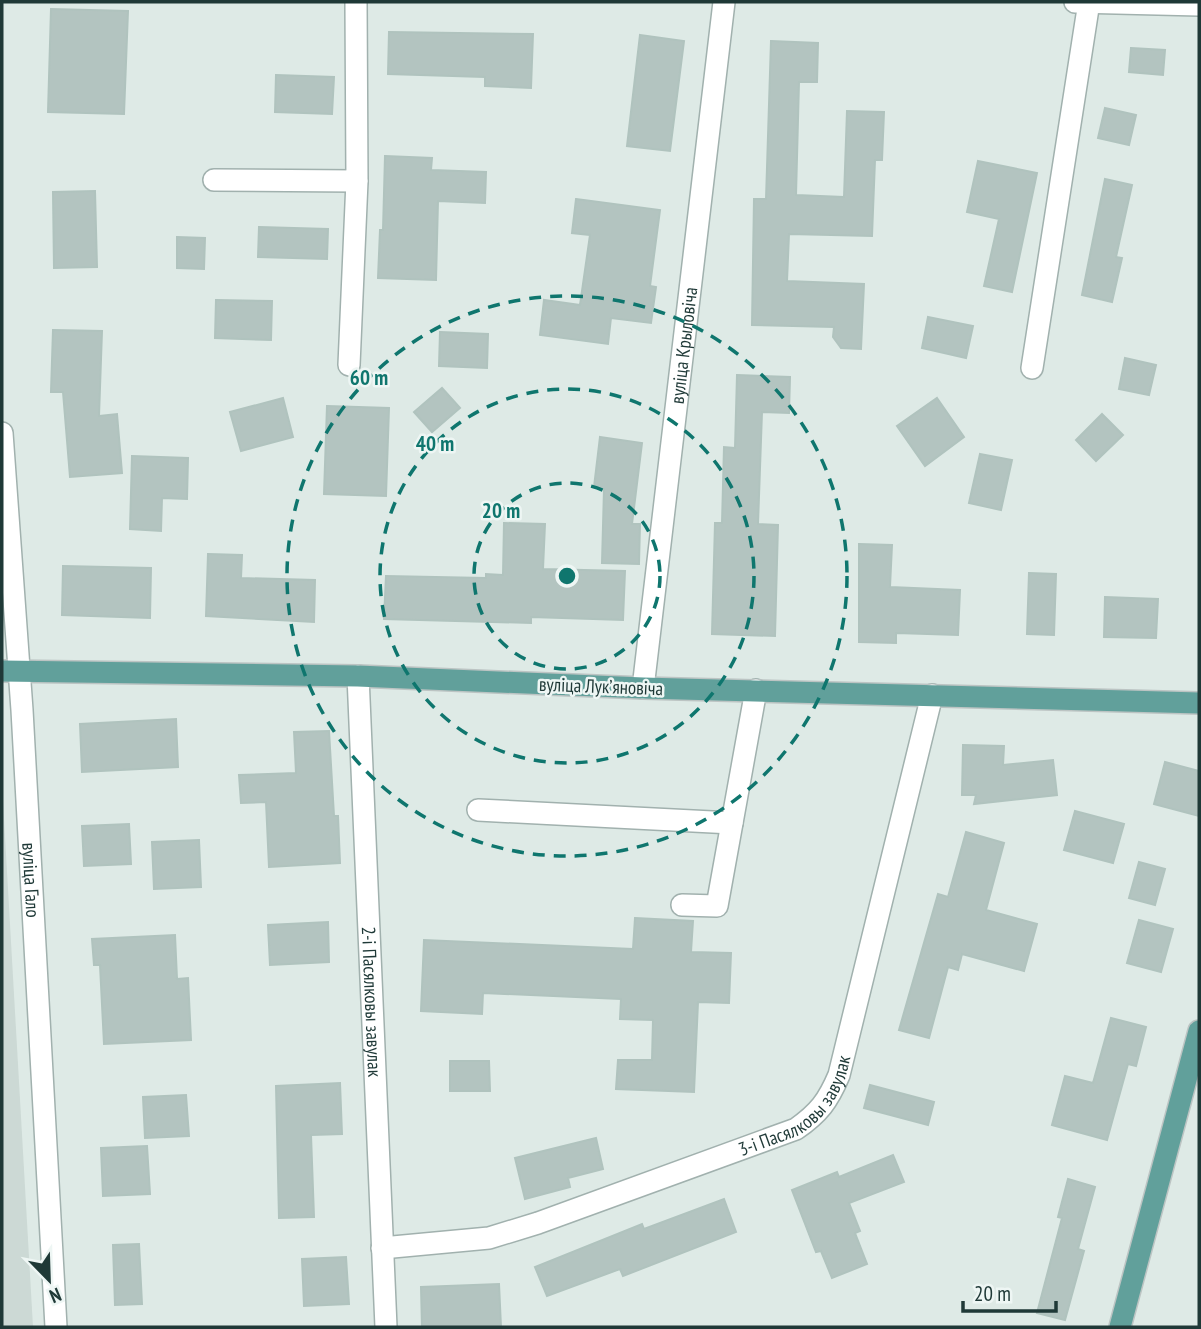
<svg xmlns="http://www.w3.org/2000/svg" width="1201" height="1329" font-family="'PT Sans Narrow',sans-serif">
  <rect width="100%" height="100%" fill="#deeae6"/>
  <path fill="#ccd9d5" d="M2,784L33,1327H2Z"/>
  <g fill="#b3c4c0" stroke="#b0c3be" stroke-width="2">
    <path d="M51,9L128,11L124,114L48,112Z"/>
    <path d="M389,32L533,34L531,88L485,86V77L388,74Z"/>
    <path d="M640,35L684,41L670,151L627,146Z"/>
    <path d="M771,41L818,43L817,82H799L796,195L844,197L847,111L884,112L882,160H875L872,236L789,234L787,281L864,284L861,349L841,348L833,337L834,327L752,325L754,199H766Z"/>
    <path d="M1131,48L1165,50L1163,75L1129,72Z"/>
    <path d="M276,75L334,77L332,114L275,112Z"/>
    <path d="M1105,108L1136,115L1129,145L1098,138Z"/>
    <path d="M385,156L432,158L431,170L486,172L485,203L438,201L436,280L378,278L380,230H383Z"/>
    <path d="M978,161L1037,173L1012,292L984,286L999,219L967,212Z"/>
    <path d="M1105,179L1132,185L1116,257L1122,258L1112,302L1082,295Z"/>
    <path d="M95,191L97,267L54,268L53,192Z"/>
    <path d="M576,199L660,210L650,286L656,287L651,323L611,318L608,344L540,335L544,300L580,305L590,235L572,233Z"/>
    <path d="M259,227L328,229L327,259L258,257Z"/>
    <path d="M177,237L205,238L204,269L177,268Z"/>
    <path d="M216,300L272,301L271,340L215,338Z"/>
    <path d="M928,317L973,326L966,358L922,348Z"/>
    <path d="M53,330L102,331L99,416L117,414L122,473L70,477L63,392H51Z"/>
    <path d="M440,332L488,334L487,368L439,366Z"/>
    <path d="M1125,358L1156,365L1149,395L1119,389Z"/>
    <path d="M737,375L790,377L789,413L762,412L758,524L778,525L775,636L712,634L715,523H722L724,447L735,448Z"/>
    <path d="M442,388L460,408L432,432L414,412Z"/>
    <path d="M283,398L293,437L241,451L230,412Z"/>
    <path d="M937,398L964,437L925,466L897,426Z"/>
    <path d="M327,406L389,408L386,496L324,494Z"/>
    <path d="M1102,414L1123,435L1096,461L1076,440Z"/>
    <path d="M600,437L642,443L632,524H640L639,564L602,563L604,489L594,487Z"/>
    <path d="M980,454L1012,460L1001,510L969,503Z"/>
    <path d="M132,456L188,458L187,499L162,498L161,531L130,529Z"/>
    <path d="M504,523L545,524L543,569L625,571L623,620L531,617V623L384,619L386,576L486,578V574L503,575Z"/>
    <path d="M859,544L892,545L890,587L960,590L958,635L896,633V643L859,642Z"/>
    <path d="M208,554L242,555L241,578L315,580L314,622L206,616Z"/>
    <path d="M63,566L151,568L150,618L62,615Z"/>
    <path d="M1029,573L1056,574L1054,635L1027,634Z"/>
    <path d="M1105,597L1158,599L1156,638L1104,637Z"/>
    <path d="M176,719L178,767L82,772L80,724Z"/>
    <path d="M329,731L334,816H338L340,863L269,867L266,802L241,803L239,775L296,773L294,732Z"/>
    <path d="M963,745L1004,746L1003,765L1053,760L1057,795L974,804L976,795H962Z"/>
    <path d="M1165,762L1199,771V816L1154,804Z"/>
    <path d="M1075,811L1124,824L1113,863L1064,850Z"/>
    <path d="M129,824L131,864L84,866L82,826Z"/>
    <path d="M966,832L1004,843L986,910L1037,924L1024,971L962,954L958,970L948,967L929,1038L899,1030L938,894L948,897Z"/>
    <path d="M199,840L201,887L154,889L152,842Z"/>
    <path d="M1139,862L1165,869L1155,905L1129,898Z"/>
    <path d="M635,918L693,921L691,952L731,953L729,1003L698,1002L694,1092L616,1089L618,1060H652L653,1020L620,1019L621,999L483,993L482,1014L421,1011L424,940L633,949Z"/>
    <path d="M1139,920L1173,929L1161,972L1127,963Z"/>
    <path d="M328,922L329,962L270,965L268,925Z"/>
    <path d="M175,935L177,979L188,978L191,1040L104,1044L100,965H94L92,939Z"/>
    <path d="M1111,1018L1146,1027L1136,1066L1128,1064L1107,1140L1052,1125L1065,1076L1093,1083Z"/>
    <path d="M450,1061H489L490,1091H450Z"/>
    <path d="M340,1083L342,1134L311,1135L314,1217L279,1218L276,1086Z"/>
    <path d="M870,1085L934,1102L928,1125L864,1108Z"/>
    <path d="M186,1095L189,1136L145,1138L143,1097Z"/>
    <path d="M596,1138L603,1169L568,1178L570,1187L525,1199L515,1158Z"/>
    <path d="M147,1146L150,1194L103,1196L101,1148Z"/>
    <path d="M893,1155L904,1182L849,1203L860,1231L855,1233L867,1264L832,1278L821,1251L816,1252L792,1190L837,1172L839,1177Z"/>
    <path d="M1068,1179L1095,1187L1078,1249L1084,1251L1065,1320L1037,1313L1062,1218L1058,1217Z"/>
    <path d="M724,1199L736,1232L623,1276L620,1269L547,1296L535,1267L642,1224L644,1229Z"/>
    <path d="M139,1244L142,1304L115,1305L113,1245Z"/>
    <path d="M346,1257L349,1304L304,1306L302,1259Z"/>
    <path d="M499,1284L501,1327H422L421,1287Z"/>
  </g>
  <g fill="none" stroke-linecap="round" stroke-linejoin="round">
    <defs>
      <g id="minor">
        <path d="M1075,2L1199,5"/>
        <path d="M214,180L357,181L356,2"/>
        <path d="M349,365L357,181"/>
        <path d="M1032,368L1089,2"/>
        <path id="s1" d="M2,433L22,710L56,1327"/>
        <path id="s2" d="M358,676L386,1327"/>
        <path id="s3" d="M643,688L724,2"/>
        <path d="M478,810L732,823"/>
        <path d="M682,905L717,906L756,690"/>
        <path id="s4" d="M382,1248L489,1238L538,1223L796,1129C819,1113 828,1101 839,1075L932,695"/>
      </g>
      <g id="major">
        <path d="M2,671L358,676L643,688L1199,703"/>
        <path d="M1120,1327L1199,1031"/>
      </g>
    </defs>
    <use href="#minor" stroke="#a1b1ae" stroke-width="24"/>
    <use href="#major" stroke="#bcc4c3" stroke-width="24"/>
    <use href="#minor" stroke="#fff" stroke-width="21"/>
    <use href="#major" stroke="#61a09b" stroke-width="21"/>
  </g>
  <g fill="none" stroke="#0f766e" stroke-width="3.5" stroke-dasharray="12 9">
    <circle cx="567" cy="576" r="93"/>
    <circle cx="567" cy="576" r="187"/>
    <circle cx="567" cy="576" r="280"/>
  </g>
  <g text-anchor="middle" stroke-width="5" stroke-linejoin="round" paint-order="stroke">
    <g font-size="19" fill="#1f3937" stroke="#eef6f4">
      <text dy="7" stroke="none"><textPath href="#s3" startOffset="345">вуліца Крыловіча</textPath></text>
      <text transform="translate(601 686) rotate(2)" y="7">вуліца Лукʼяновіча</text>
      <text dy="7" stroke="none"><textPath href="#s1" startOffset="448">вуліца Гало</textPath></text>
      <text dy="7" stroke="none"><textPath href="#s2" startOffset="326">2-і Пасялковы завулак</textPath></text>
      <text dy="7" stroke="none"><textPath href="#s4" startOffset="448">3-і Пасялковы завулак</textPath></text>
    </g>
  </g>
  <circle cx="567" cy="576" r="10" fill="#0f766e" stroke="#eef6f4" stroke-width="3.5"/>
  <g font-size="21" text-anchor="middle" font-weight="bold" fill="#0f766e" stroke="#eef6f4" stroke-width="5" stroke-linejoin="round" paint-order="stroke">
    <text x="369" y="385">60 m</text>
    <text x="435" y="451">40 m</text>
    <text x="501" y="518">20 m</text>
  </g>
  <rect width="1201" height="1329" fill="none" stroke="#1f3937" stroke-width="7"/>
  <g transform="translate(49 1280) rotate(157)" stroke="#eef6f4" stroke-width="5" paint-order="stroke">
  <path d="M0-5L12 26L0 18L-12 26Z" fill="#1f3937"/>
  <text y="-10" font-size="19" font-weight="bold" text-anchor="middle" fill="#1f3937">N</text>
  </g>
  <path d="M963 1301v10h93v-10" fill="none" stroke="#1f3937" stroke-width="3.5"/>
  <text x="974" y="1301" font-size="21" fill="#1f3937" stroke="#eef6f4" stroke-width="5" paint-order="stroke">20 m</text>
</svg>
